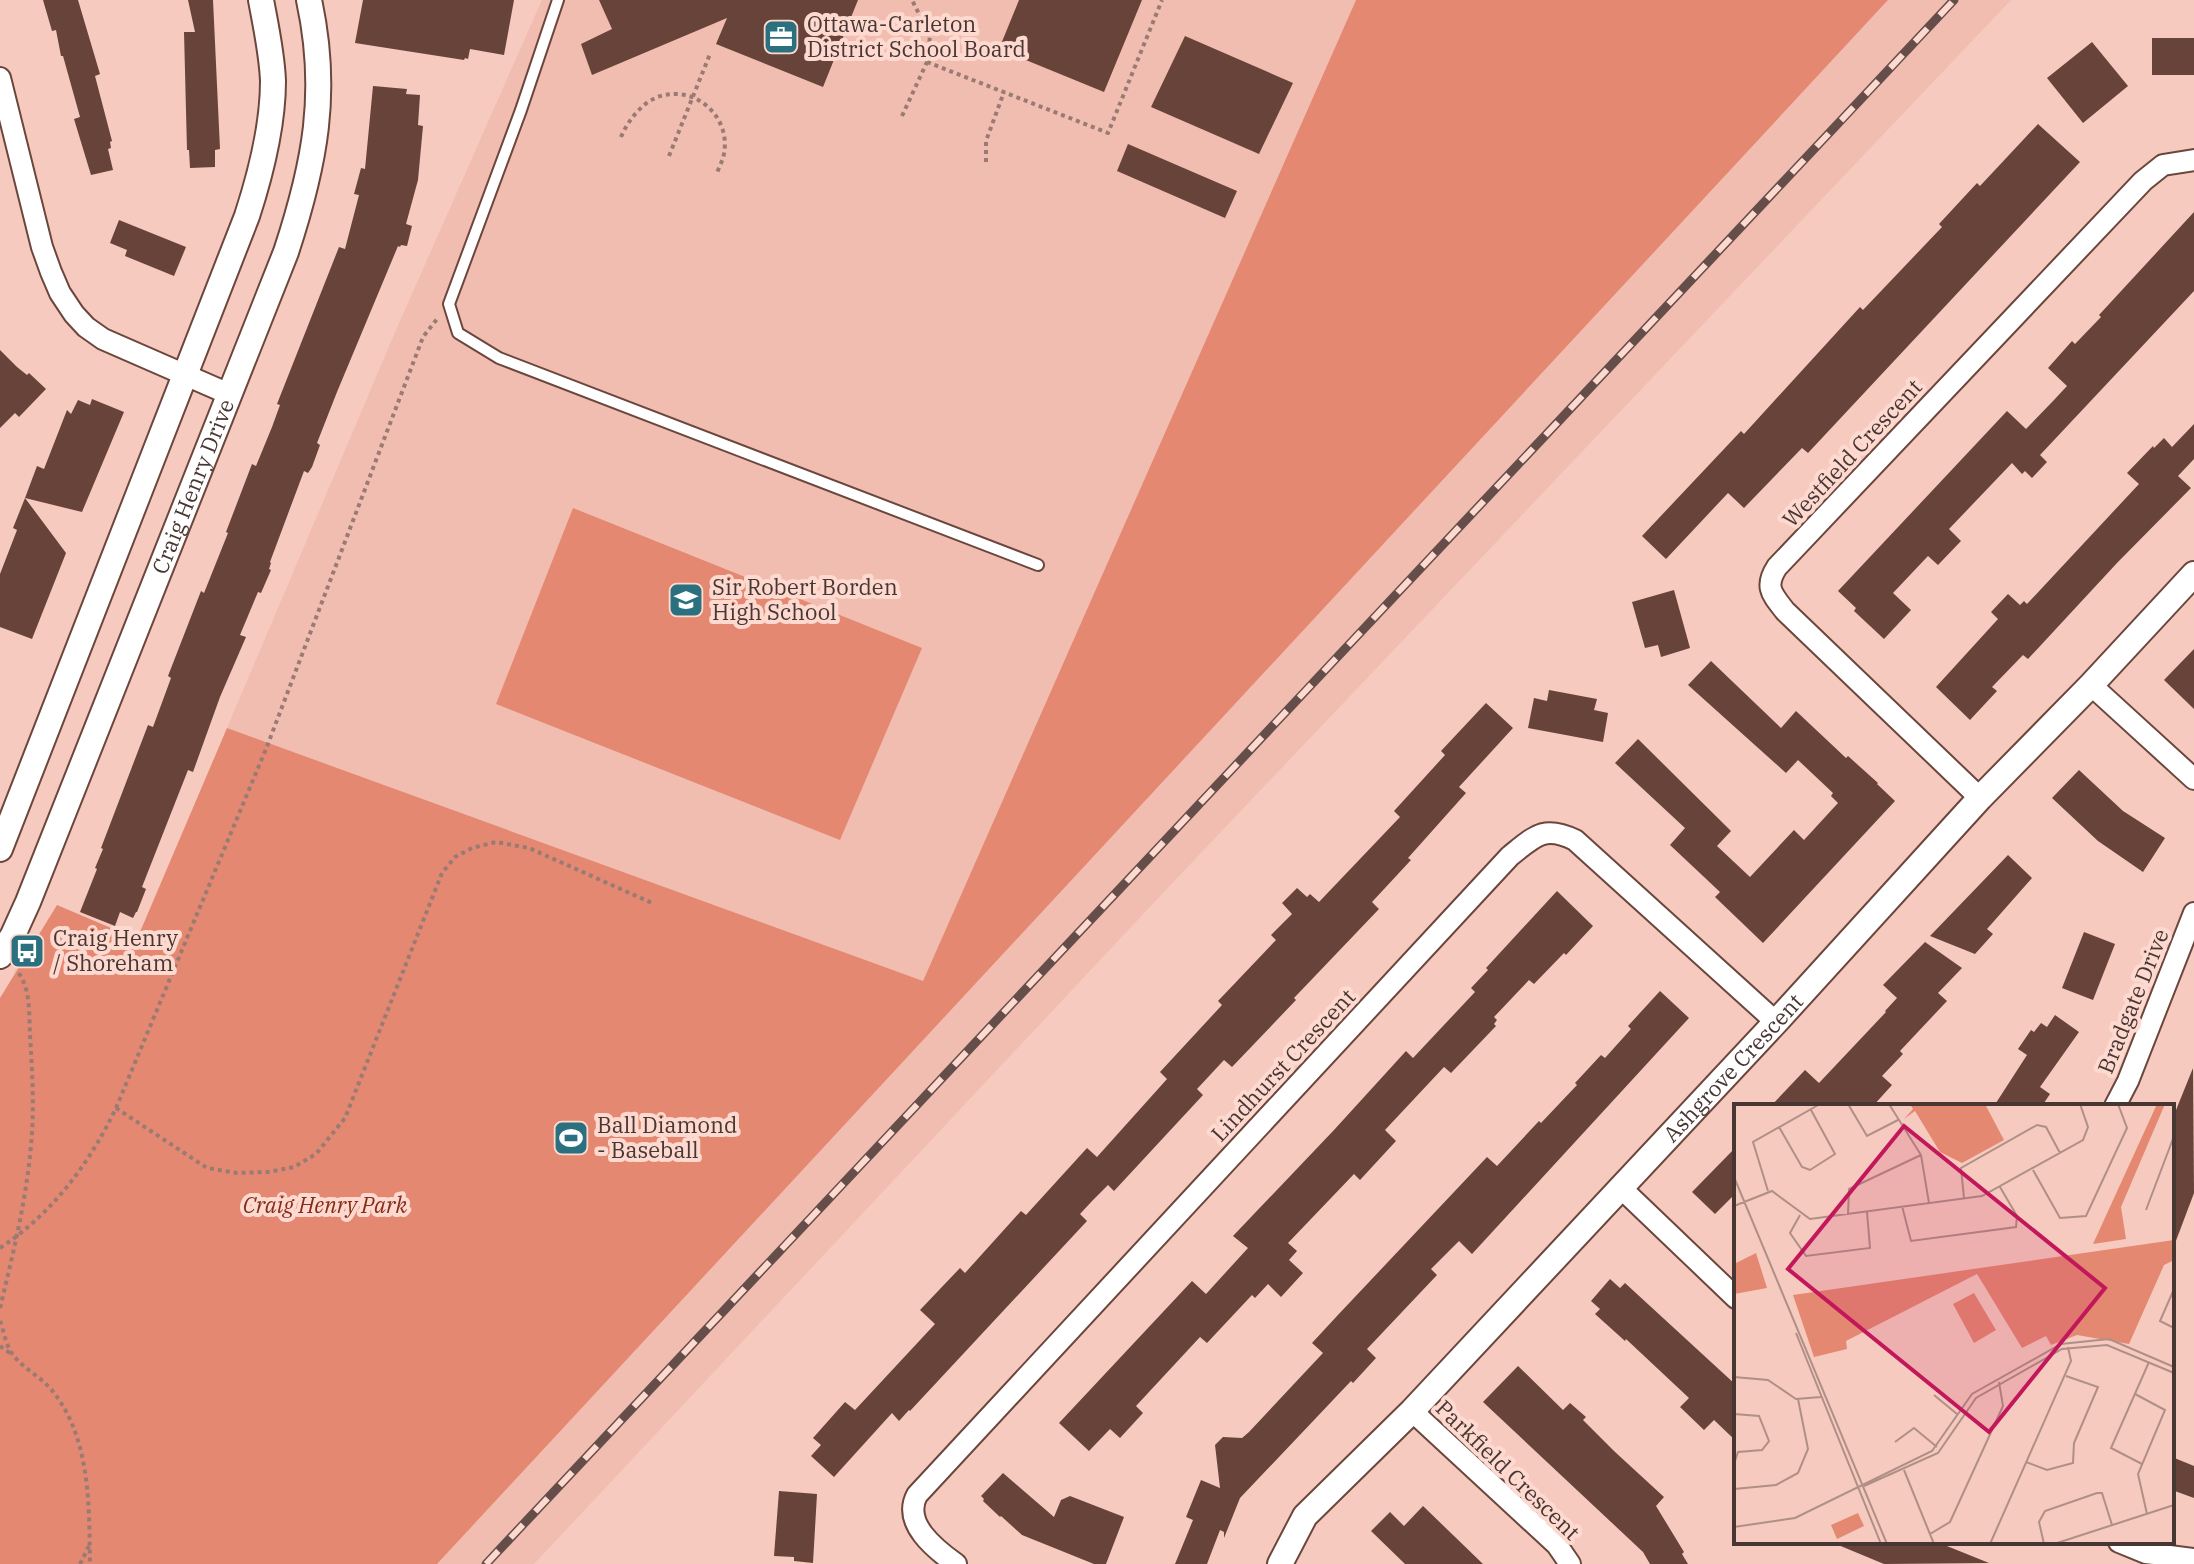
<svg xmlns="http://www.w3.org/2000/svg" width="2194" height="1564" font-family="'IBM Plex Serif',serif">
  <rect width="100%" height="100%" fill="#f6cabe"/>
  <g fill="#f1bdb0">
    <path d="M542,0H1356L923,981L720,914L227,728L396,330Z"/>
    <path d="M1888,0H2011L1161,895L534,1564H437Z"/>
  </g>
  <g fill="#e48871">
    <path d="M1356,0H1888L437,1564H0V998L57,905L137,939L227,728L923,981Z"/>
    <path d="M573,508L922,648L840,840L496,704Z"/>
  </g>
  <g fill="#68433a">
    <path d="M43,0H78L100,74L95,76L112,141L110,142L111,148L108,149L113,170L91,175L74,119L80,117L63,56H61L56,30L52,31Z"/>
    <path d="M188,0H213L220,149L215,150V167L190,168L189,150H187L184,32H195Z"/>
    <path d="M363,0H514L504,55L470,49L468,59L465,58L464,60L355,43Z"/>
    <path d="M599,0H858L823,87L716,44L727,18L592,75L581,44L612,29Z"/>
    <path d="M1019,0H1142L1104,92L999,49Z"/>
    <path d="M1185,36L1293,83L1259,154L1151,107Z"/>
    <rect x="2152" y="38" width="42" height="37"/>
    <path d="M2092,42L2128,86L2083,123L2047,78Z"/>
    <path d="M373,86L407,89L406,94L420,95L418,125L423,126L418,180L406,224L412,226L407,246L401,245L400,247L398,246L337,392L317,443L320,445L312,467L308,473L304,471L270,562L271,563L269,569L271,570L261,593L258,592L240,635L246,637L220,697L193,772L188,770L142,887L146,889L137,912H136L133,918L120,912L115,926L80,912L97,869L95,868L103,849L101,848L148,725L153,727L171,678L168,676L201,591L204,593L228,533L226,532L252,464L256,466L272,427L280,405L277,404L339,247L345,249L359,195L354,194L361,168L365,169Z"/>
    <path d="M2038,124L2080,162L1808,453L1802,448L1744,508L1728,493L1666,559L1642,536L1741,431L1744,434L1860,307L1863,310L1942,227L1939,224L1977,183L1980,186Z"/>
    <path d="M1128,144L1237,191L1225,218L1117,171Z"/>
    <path d="M2194,212V291L2040,455L2047,462L2032,478L2025,471L2022,474L2012,463L1949,529L1961,541L1938,565L1928,556L1893,593L1911,610L1884,639L1854,611L1856,608L1838,591L2007,411L2026,429L2054,400L2067,386L2048,368L2072,341L2075,344L2101,317L2099,315Z"/>
    <path d="M119,220L186,247L174,276L125,256L127,250L110,243Z"/>
    <path d="M0,350L17,367L27,375L29,373L46,389L19,417L15,413L0,428Z"/>
    <path d="M92,399L124,412L82,512L25,498L37,466L44,469L67,410L71,414L78,400L90,405Z"/>
    <path d="M2194,424V459L2178,476L2191,488L2117,563L2028,659L2023,655L1992,687L1997,691L1970,720L1936,687L1998,619L1991,612L2008,594L2020,605L2024,601L2027,604L2139,484L2127,473L2153,446L2154,448L2164,438L2172,447Z"/>
    <path d="M25,498L66,553L32,639L0,627V574L17,530L13,528Z"/>
    <path d="M1674,590L1690,648L1661,657L1658,645L1645,648L1632,602Z"/>
    <path d="M2194,649V709L2164,680Z"/>
    <path d="M1711,661L1781,728L1796,711L1846,758L1848,756L1878,783L1877,784L1895,801L1763,943L1715,897L1720,892L1670,845L1685,828L1615,763L1638,739L1731,831L1717,846L1750,877L1794,830L1804,840L1838,803L1831,796L1833,793L1798,760L1786,773L1688,685Z"/>
    <path d="M1549,690L1597,699L1594,710L1608,713L1603,742L1528,728L1534,698L1547,701Z"/>
    <path d="M1486,703L1513,728L1459,787L1466,793L1408,858L1411,860L1372,902L1379,909L1294,998L1296,1000L1232,1067L1224,1060L1197,1089L1203,1095L1114,1191L1108,1185L1093,1200L1080,1214L1087,1221L910,1411L909,1410L899,1421L892,1413L834,1477L811,1456L821,1445L813,1438L845,1402L855,1410L935,1324L920,1310L960,1268L965,1273L1021,1211L1026,1215L1087,1148L1097,1157L1167,1079L1160,1072L1222,1005L1218,1001L1276,940L1271,935L1292,914L1282,903L1297,888L1307,897L1310,894L1319,902L1400,817L1394,811L1445,755L1441,751Z"/>
    <path d="M2079,770L2123,811L2165,838L2143,872L2098,841L2052,798Z"/>
    <path d="M2008,855L2032,878L1987,929L1993,934L1975,954L1930,936Z"/>
    <path d="M1557,891L1593,926L1566,955L1564,953L1534,984L1529,980L1494,1017L1497,1020L1494,1024L1496,1026L1451,1073L1444,1067L1385,1130L1396,1141L1360,1180L1354,1174L1288,1243L1297,1251L1289,1260L1303,1273L1281,1297L1268,1284L1255,1298L1252,1295L1207,1343L1200,1337L1136,1406L1143,1413L1120,1438L1110,1429L1089,1451L1059,1423L1192,1281L1206,1294L1248,1248L1233,1236L1334,1130L1406,1051L1413,1058L1475,992L1471,988L1488,970L1486,968Z"/>
    <path d="M2084,932L2115,944L2093,1000L2062,988Z"/>
    <path d="M1925,942L1962,968L1938,993L1947,1001L1900,1051L1903,1054L1882,1076L1892,1085L1873,1106H1771L1805,1070L1819,1083L1886,1012L1885,1011L1897,998L1883,985Z"/>
    <path d="M1660,991L1689,1018L1472,1254L1459,1241L1431,1269L1437,1275L1367,1349L1376,1358L1353,1383L1351,1381L1240,1498L1224,1538V1532L1220,1530L1207,1564H1175L1193,1520L1186,1517L1201,1480L1220,1488L1215,1445L1223,1437L1242,1438L1249,1432L1323,1353L1312,1343L1337,1316L1487,1157L1497,1166L1539,1121L1541,1123L1577,1085L1575,1083L1601,1055L1605,1058L1631,1029L1628,1026Z"/>
    <path d="M2055,1015L2079,1032L2040,1087L2050,1094L2042,1106H1994L2027,1055L2018,1049L2031,1030L2034,1032L2041,1023L2047,1027Z"/>
    <path d="M2193,1068L2194,1193L2174,1246L2172,1120Z"/>
    <path d="M1736,1147V1193L1715,1214L1692,1192Z"/>
    <path d="M1610,1279L1620,1288L1625,1283L1736,1385V1441L1714,1420L1704,1430L1680,1407L1689,1398L1626,1339L1625,1341L1595,1314L1600,1309L1591,1301Z"/>
    <path d="M1518,1366L1563,1410L1570,1403L1586,1417L1583,1420L1614,1451L1664,1497L1656,1506L1684,1552L1682,1554L1688,1564H1650L1643,1552L1483,1402Z"/>
    <path d="M2172,1457L2194,1466V1498L2172,1490Z"/>
    <path d="M1003,1473L1054,1517L1061,1500L1070,1496L1124,1517L1106,1564H1094L1022,1535L1001,1516L1000,1517L983,1501L984,1499L981,1496Z"/>
    <path d="M779,1491L817,1494L813,1563L794,1561V1557L774,1556Z"/>
    <path d="M1423,1506L1483,1564H1405L1371,1531L1390,1512L1404,1526Z"/>
    <path d="M1831,1542H1937L1989,1563L1884,1564Z"/>
  </g>
  <g fill="none" stroke-linecap="round" stroke-linejoin="round">
    <defs>
      <path id="service" d="M558,0L521,110L449,304L458,333L499,358L1038,565"/>
      <g id="minor">
        <path d="M0,78L42,247L51,272L60,293L74,314L86,327L103,339L229,394"/>
        <path d="M2091,685L2194,779"/>
        <path d="M1980,798L1785,611C1772,594 1764,587 1777,567L2143,181L2163,165L2194,160"/>
        <path d="M2115,1106L2128,1081L2194,913"/>
        <path d="M1621,1188L1736,1298"/>
        <path d="M1412,1411L1557,1545L1570,1564"/>
        <path d="M2119,1542L2146,1553L2194,1559"/>
        <path d="M956,1564C935,1549 902,1523 917,1495L1510,856C1535,836 1544,825 1575,840L1776,1022"/>
      </g>
      <g id="tertiary">
        <path d="M0,849L247,216C261,173 273,127 273,81C272,54 266,27 261,0"/>
        <path id="s1" d="M0,956L13,935L28,902L286,252C315,164 329,92 309,0"/>
        <path id="s2" d="M1280,1564L1305,1516L1412,1411L1776,1022L1980,798L2091,685L2194,574"/>
      </g>
    </defs>
    <use href="#service" stroke="#6b463d" stroke-width="14"/>
    <use href="#minor" stroke="#6b463d" stroke-width="24"/>
    <use href="#tertiary" stroke="#6b463d" stroke-width="28"/>
    <g stroke="#9a7b74" stroke-width="4" stroke-dasharray="4 4" stroke-linecap="butt">
      <path d="M927,62L1108,133L1162,0"/>
      <path d="M902,116L927,62L930,36L912,0"/>
      <path d="M621,137C627,123 636,111 648,102C687,77 735,114 723,158C721,164 718,170 716,175"/>
      <path d="M669,156L710,54"/>
      <path d="M986,162V141L1004,92"/>
      <path d="M116,1108L207,1168L237,1173L268,1172L294,1167L316,1154L345,1118L442,873L455,857L472,848L496,842L529,848L652,903"/>
      <path d="M0,1248C53,1213 89,1164 116,1108L266,749L423,337L437,319"/>
      <path d="M0,1308C14,1250 28,1193 32,1133C34,1101 32,1067 30,1035C29,1014 31,986 16,970"/>
      <path d="M0,1321C4,1331 6,1347 13,1355C23,1368 39,1376 50,1388C91,1436 89,1505 90,1564"/>
      <path d="M0,1346L11,1354"/>
      <path d="M80,1564L89,1546"/>
    </g>
    <use href="#service" stroke="#fff" stroke-width="10"/>
    <use href="#minor" stroke="#fff" stroke-width="20"/>
    <use href="#tertiary" stroke="#fff" stroke-width="24"/>
    <defs>
      <path id="rail" d="M486,1564L1954,0"/>
    </defs>
    <use href="#rail" stroke="#654e49" stroke-width="9"/>
    <use href="#rail" stroke="#fdd9d0" stroke-width="6" stroke-dasharray="18" stroke-linecap="butt"/>
  </g>
  <defs>
    <symbol id="office-square" viewBox="-11 -11 22 22"><rect x="-9" y="-9" width="18" height="18" rx="4" fill="#2a707f" stroke="#fdd9d0"/><path d="M-6-3h4V-5.5h4V-3h4V5H-6ZM-1-4.5V-3h2v-1.5ZM-6 0V1H6V0Z" fill="#fff"/></symbol>
    <symbol id="school-square" viewBox="-11 -11 22 22"><rect x="-9" y="-9" width="18" height="18" rx="4" fill="#2a707f" stroke="#fdd9d0"/><path d="M0-5L7-2L0 1L-7-2ZM-4 1L0 2.5L4 1V4Q0 6-4 4Z" fill="#fff"/></symbol>
    <symbol id="bus-square" viewBox="-11 -11 22 22"><rect x="-9" y="-9" width="18" height="18" rx="4" fill="#2a707f" stroke="#fdd9d0"/><path d="M-5-6H5V4H4V6H2V4H-2V6H-4V4H-5ZM-3.5-4V0h7V-4ZM-3.5 1.2v1.5H-2V1.2ZM2 1.2v1.5H3.5V1.2Z" fill="#fff"/></symbol>
    <symbol id="stadium-square" viewBox="-11 -11 22 22"><rect x="-9" y="-9" width="18" height="18" rx="4" fill="#2a707f" stroke="#fdd9d0"/><path d="M0-5a6.5 5 0 1 0 0 10a6.5 5 0 1 0 0-10ZM-3.5-1.8h7v3.6h-7Z" fill="#fff"/></symbol>
  </defs>
  <g fill-rule="evenodd">
    <use href="#office-square" x="761" y="17" width="40" height="40"/>
    <use href="#school-square" x="666" y="580" width="40" height="40"/>
    <use href="#bus-square" x="7" y="931" width="40" height="40"/>
    <use href="#stadium-square" x="551" y="1118" width="40" height="40"/>
  </g>
  <g text-anchor="middle" stroke-width="8" stroke-linejoin="round" paint-order="stroke">
    <g font-size="22" fill="#483632" stroke="#fdd9d0" text-anchor="start">
      <text x="807" y="32">Ottawa-Carleton<tspan x="807" dy="25">District School Board</tspan></text>
      <text x="712" y="595">Sir Robert Borden<tspan x="712" dy="25">High School</tspan></text>
      <text x="53" y="946">Craig Henry<tspan x="53" dy="25">/ Shoreham</tspan></text>
      <text x="597" y="1133">Ball Diamond<tspan x="597" dy="25">- Baseball</tspan></text>
    </g>
    <g font-size="22" fill="#483632" stroke="#fdd9d0">
      <text transform="translate(1852 453) rotate(-47)" y="8">Westfield Crescent</text>
      <text dy="8" stroke="none"><textPath href="#s1" startOffset="508">Craig Henry Drive</textPath></text>
      <text transform="translate(2133 1001) rotate(-68)" y="8">Bradgate Drive</text>
      <text transform="translate(1283 1065) rotate(-47)" y="8">Lindhurst Crescent</text>
      <text dy="8" stroke="none"><textPath href="#s2" startOffset="674">Ashgrove Crescent</textPath></text>
      <text transform="translate(1508 1470) rotate(44)" y="8">Parkfield Crescent</text>
    </g>
    <g font-size="22" font-style="italic" fill="#852c18" stroke="#fdd9d0">
      <text x="325" y="1213">Craig Henry Park</text>
    </g>
  </g>
  <g transform="translate(1734 1104)">
    <rect width="440" height="440" fill="#f6cabe"/>
    <path d="M176,0H251L270,36L228,59L206,48L181,7L170,15L179,5ZM423,0H431L387,103L392,135L359,140ZM440,136V156L430,161L395,240L343,231L317,241L312,232L288,244L243,170L112,237L113,245L80,253L59,191ZM22,149L33,184L0,190V160ZM240,189L262,226L240,239L219,200ZM124,409L130,422L103,435L97,421Z" fill="#e48871"/>
    <path fill="none" stroke="#b08f86" stroke-width="2" d="M114,0L133,32L164,16M155,0L187,51L195,99M45,23L68,63L76,66L101,50L77,6M299,66L326,114L352,112L393,24L384,0M0,73L153,440M34,87L19,38L86,0M230,94L227,64L303,21L312,23L326,49M0,102L38,87L76,115L248,92L349,36L354,23L346,0M168,102L177,137L282,123L283,112L266,83M412,106L440,32M114,110L115,85L187,51M66,111L56,129L72,152L136,144L133,108M440,185L426,217L440,224M62,229L147,440M0,273L34,276L62,295L87,293M401,290L431,306L404,370L413,410M200,291L223,310M0,310L25,312L35,337L28,346L4,348L0,360M161,338L180,324L203,343M292,358L313,366L339,359L340,339L364,283L332,272M408,360L377,344L415,258M170,366L200,440M130,382L204,349L242,294L328,245L373,241L440,269M0,385L42,381L64,369L74,345L64,295M0,423L61,414L198,347L238,290L327,240L375,235L440,263M196,430L216,418L269,302L265,278M256,440L337,257L334,243M310,440L305,418L311,407L363,389H368L378,421M320,440L440,401"/>
    <path fill="#c2185b" fill-opacity="0.15" stroke="#c2185b" stroke-width="4" d="M170,22L371,184L255,328L54,165Z"/>
    <rect width="440" height="440" fill="none" stroke="#483632" stroke-width="4"/>
  </g>
</svg>
